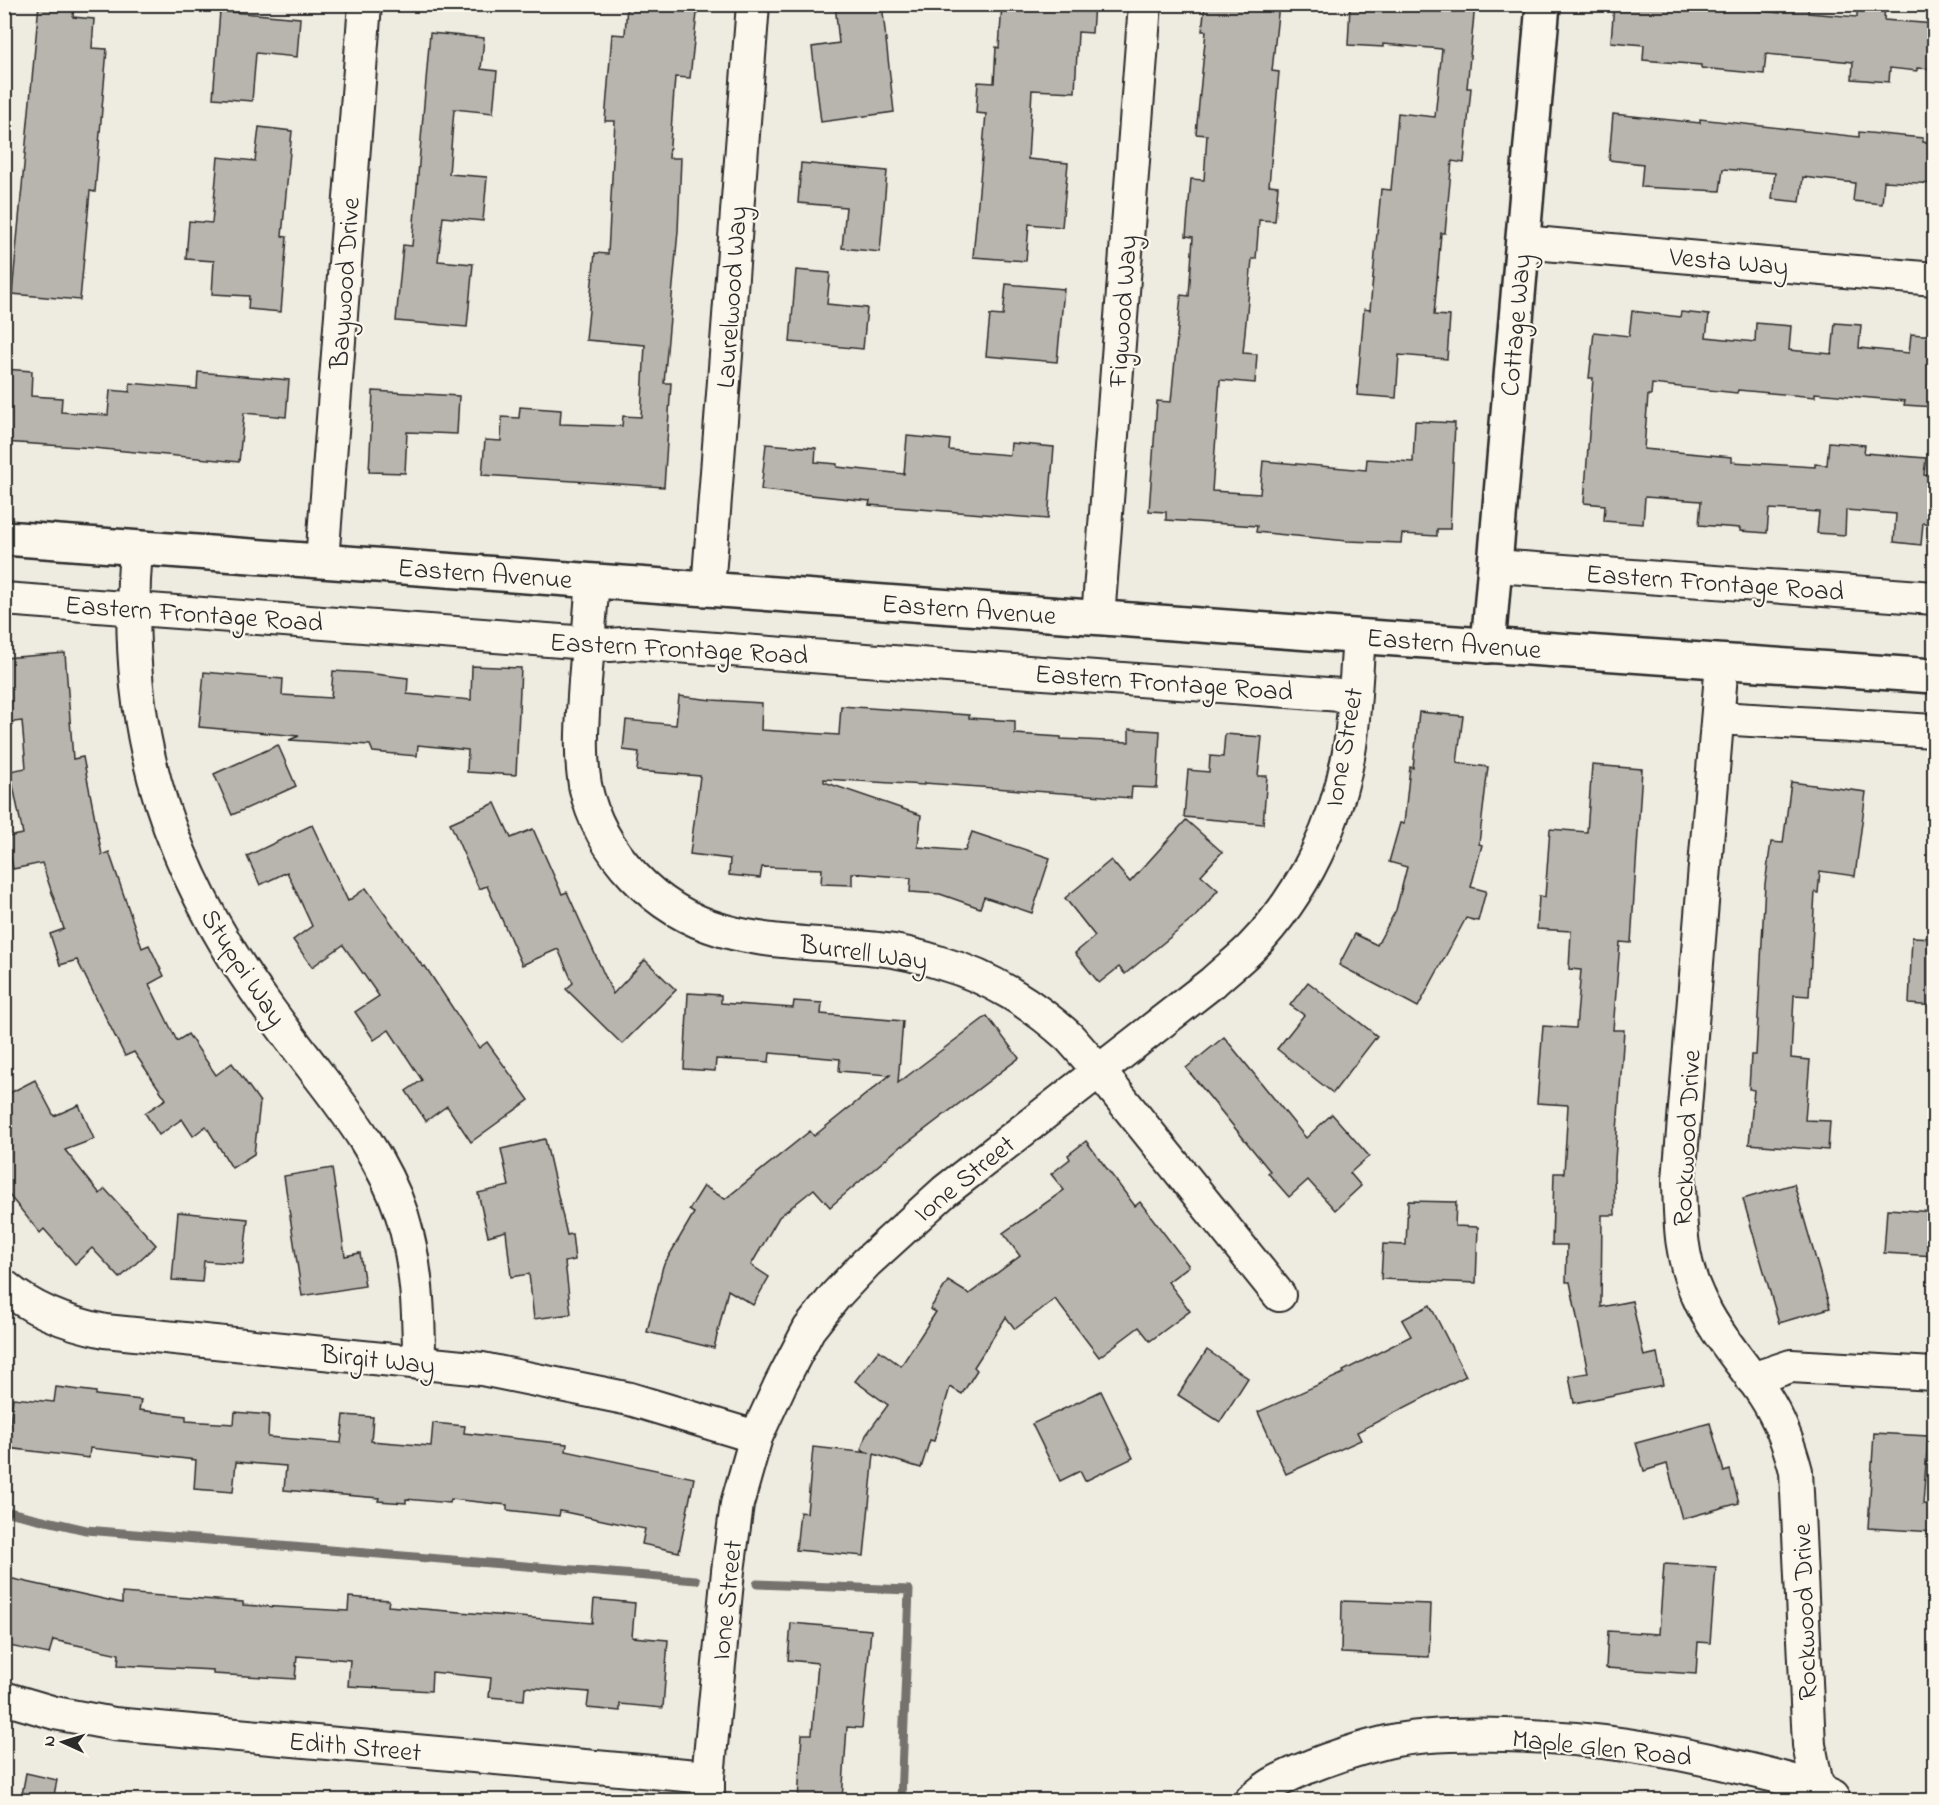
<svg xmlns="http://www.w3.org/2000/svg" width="1939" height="1805" font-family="'Indie Flower',sans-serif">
  <rect width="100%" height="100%" fill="#eeebe0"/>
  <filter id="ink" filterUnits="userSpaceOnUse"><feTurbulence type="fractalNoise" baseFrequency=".0167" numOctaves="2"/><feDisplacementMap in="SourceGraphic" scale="12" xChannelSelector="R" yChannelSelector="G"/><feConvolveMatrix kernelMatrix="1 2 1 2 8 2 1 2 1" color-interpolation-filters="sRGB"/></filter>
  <g filter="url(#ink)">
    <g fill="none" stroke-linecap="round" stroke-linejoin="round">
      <g stroke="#74726e" stroke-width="9">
        <path d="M4,1511L86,1530L696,1580"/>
        <path d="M757,1584L909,1590L901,1800"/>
      </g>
    </g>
    <g fill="#b8b5ae" stroke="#2b2b2b" stroke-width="1.5">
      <path d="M39,4H74L73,17L94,19L92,48L107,49L95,192L90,191L80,300L12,294Z"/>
      <path d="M627,4H698L690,78L675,77L669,158H681L678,231L664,383H671L664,487L482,475L485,440L501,441L502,417L519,418L520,407L561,410L560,424L622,426L623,416L641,417L645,345L586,340L595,253L608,254L615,121H605L612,34L625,35Z"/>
      <path d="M835,4H882L894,112L821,122L812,47L839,43Z"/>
      <path d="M1002,4H1094L1092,33L1078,32L1075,92L1032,90L1028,159L1068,163L1062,227L1029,224L1026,261L973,257L986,114L976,113L978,82L994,83L996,47L999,48Z"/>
      <path d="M1205,4H1279L1272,71L1279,72L1269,185L1278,186L1275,221L1259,220L1256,259H1252L1243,353L1257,354L1255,383L1220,380L1212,491L1260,494L1263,461L1366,470L1367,459L1413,462L1415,421L1455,423L1450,529H1437V536L1402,534L1401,543L1347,541L1256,532L1257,526L1166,520V512L1149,511L1157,401L1171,402L1181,295L1189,296L1193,237L1186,236L1191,179L1204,180L1207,135L1196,134L1206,31H1202Z"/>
      <path d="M1403,4H1475L1467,88H1471L1464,163L1452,161L1445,233H1441L1434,315L1450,316L1447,359L1399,355L1396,398L1357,395L1364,309L1370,310L1381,189L1391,190L1398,113L1435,117L1442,49L1383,44V47L1348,45L1350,6L1402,8Z"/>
      <path d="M1614,4H1734V8L1780,13L1781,4H1809L1808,13L1857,17V4H1885L1884,20L1935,24V69L1917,68V71L1890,68L1889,82L1852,79L1853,62L1766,54L1764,74L1701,68V65L1643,60L1644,45L1611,42Z"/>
      <path d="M220,11L300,18L297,57L256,53L252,101L213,98Z"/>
      <path d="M430,33L484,38L481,69L497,71L493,113L454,109L449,174L487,177L483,221L443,217L438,261L473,264L467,327L396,321L403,245L412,246Z"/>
      <path d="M1613,114L1700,123V119L1859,137V132L1923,138V142L1935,143V184L1884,181L1882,204L1853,201L1855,183L1803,177L1800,202L1772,199L1775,173L1723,169L1720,191L1641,187L1643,164L1609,160Z"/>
      <path d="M259,127L292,131L282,236L287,237L281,312L248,309L249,296L212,294L214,261L186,259L189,221L212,223L218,157L255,161Z"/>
      <path d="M801,163L887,171L880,252L842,248L846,207L798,203Z"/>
      <path d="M796,270L830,273L827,304L867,308L863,349L790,342Z"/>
      <path d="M1006,284L1064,289L1057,362L986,356L990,315L1003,316Z"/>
      <path d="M1632,311L1680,317L1681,312L1709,315L1706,337L1755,342L1756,323L1791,326L1789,350L1832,354L1835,323L1861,325L1859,348L1909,353L1911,334L1935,336V407L1904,405L1905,401L1815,393V397L1738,390L1737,393L1652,384L1651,395H1648L1644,449L1732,457V462L1815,467V464L1827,465L1829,442L1865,445L1864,453L1926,458L1924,475L1935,476V524L1923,523L1921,545L1894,542L1896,514L1846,510L1845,535L1817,533L1819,512L1769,509L1767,533L1740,531V528L1699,525L1701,501L1645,497L1643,524L1604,521L1605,505L1584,503L1593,378H1589L1594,332L1629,336Z"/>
      <path d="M4,369L32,371L31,396L62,398L61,412L108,415L110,390L130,392V383L197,389L198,372L289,380L286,417L244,413L239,462L93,448L4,442Z"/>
      <path d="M373,391L459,396L457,434L407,432L405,473L369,472Z"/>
      <path d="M907,436L950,440L949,450L1010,455L1011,443L1054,447L1048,519L869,505L870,501L761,490L766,444L816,448L815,462L837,464V467L904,474Z"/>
      <path d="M65,653L73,759L83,757L102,855L109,852L142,948L149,945L164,976L149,984L177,1041L188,1034L216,1075L232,1063L260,1102L254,1154L232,1168L206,1126L193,1136L182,1119L159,1135L145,1113L166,1099L134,1052L125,1056L77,960L60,965L50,934L64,929L42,863L13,869L7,837L23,834L10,771L26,768L22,721L5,723L4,658Z"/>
      <path d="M472,666L521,668L516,775L467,772L468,750L418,745L417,756L373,752L370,745L289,740L299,736L199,727L204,672L283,679L282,695L331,698L333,671L366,673L408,678L407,694L471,700Z"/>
      <path d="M679,696L712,700L762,703L761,730L839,735L841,706L969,715V718L1015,721V734L1061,737V739L1129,742V729L1160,731L1157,788L1132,787L1131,798L924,783V785L824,779V782L921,815L918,847L965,851L972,832L1050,858L1032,913L984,897L980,908L940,894L910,892L911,878L852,873V885L821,884L822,869L762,867L760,878L729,875L730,859L690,854L700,776L637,771L639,752L623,750L626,720L676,725Z"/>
      <path d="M1419,712L1463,716L1457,763L1488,767L1479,844L1482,845L1471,887L1486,891L1478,921L1466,918L1418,1007L1339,965L1355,934L1377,945L1396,910L1407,867L1389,862L1400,823L1404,824L1410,767L1413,768Z"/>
      <path d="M1225,734L1262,737L1258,776H1267L1263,824L1184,817L1188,770L1209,772L1210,756L1223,757Z"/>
      <path d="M278,745L296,786L232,815L214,774Z"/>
      <path d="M1592,765L1642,769L1631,943L1620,942L1613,1030H1624L1614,1175L1615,1215H1602L1601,1307L1632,1301L1644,1356L1657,1353L1663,1385L1574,1403L1569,1376L1588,1373L1570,1282H1566L1567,1245H1552L1554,1173H1564L1568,1105L1537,1103L1543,1026L1576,1028L1581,970L1569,969L1571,931L1537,929L1539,896L1545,897L1550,829L1587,832Z"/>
      <path d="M1791,782L1866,792L1855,876L1820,871L1818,893L1815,892L1809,996L1794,995L1791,1058L1810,1060L1805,1120L1830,1121L1828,1150L1749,1144L1754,1090L1749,1089L1751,1055H1756L1765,884L1771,842L1783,843Z"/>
      <path d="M495,803L511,838L533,829L562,894L567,892L613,994L645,960L676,990L622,1044L566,989L573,983L558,949L522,965L487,886L479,889L450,823Z"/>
      <path d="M1186,820L1222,852L1201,875L1218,890L1195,917L1125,974L1119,967L1099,983L1075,953L1095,936L1065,898L1111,860L1130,882Z"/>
      <path d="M312,825L348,901L366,888L423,967L425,966L479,1048L487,1042L529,1100L471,1142L447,1106L426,1121L406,1091L422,1080L389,1030L374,1040L355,1012L379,996L343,945L312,967L293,940L312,926L287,872L260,885L247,856Z"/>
      <path d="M1912,937L1935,938V1006L1909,1004Z"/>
      <path d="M1308,982L1377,1036L1333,1093L1277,1049L1304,1015L1290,1005Z"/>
      <path d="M688,993L721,995V1003L793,1008L794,1001L822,1003L821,1014L903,1021L898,1083L987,1016L1019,1058L903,1146L902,1145L830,1207L814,1189L779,1217L751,1265L769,1277L753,1305L728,1290L714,1348L647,1332L663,1266L694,1213L689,1210L704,1186L725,1199L810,1131L814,1136L890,1075L839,1071L840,1059L770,1053L769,1062L716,1059L715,1071L684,1069Z"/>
      <path d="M1224,1037L1306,1138L1332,1114L1369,1156L1350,1173L1361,1186L1335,1210L1308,1180L1289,1197L1268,1173L1270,1171L1186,1068Z"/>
      <path d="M35,1080L54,1116L79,1105L94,1139L65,1150L100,1194L105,1189L156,1245L120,1278L92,1248L75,1264L44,1229L40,1233L4,1189V1096Z"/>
      <path d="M545,1139L567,1235L572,1234L575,1260L565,1262L571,1314L534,1319L529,1274L511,1277L506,1231L488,1236L478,1193L509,1186L501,1149Z"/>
      <path d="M1086,1141L1135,1206L1140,1202L1189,1266L1168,1282L1190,1311L1150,1341L1139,1327L1099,1357L1055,1299L1015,1329L1006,1317L974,1367L977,1370L962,1394L950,1387L934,1441L930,1440L921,1468L874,1454L864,1556L796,1550L800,1512L807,1513L813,1447L870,1453L861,1450L866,1435L888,1405L855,1381L879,1350L901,1366L936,1312L930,1309L948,1281L969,1294L1020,1256L1003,1233L1064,1190L1051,1174L1070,1159L1068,1155Z"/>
      <path d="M332,1168L345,1256L360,1253L365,1286L302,1296L284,1176Z"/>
      <path d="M1794,1184L1830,1308L1779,1323L1743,1199Z"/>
      <path d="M1408,1201L1456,1202L1455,1226L1478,1227L1476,1283L1381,1279L1383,1244L1406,1245Z"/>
      <path d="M1887,1209L1935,1212V1256L1884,1253Z"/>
      <path d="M178,1212L248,1219L243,1264L204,1261L202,1282L172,1280Z"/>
      <path d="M1430,1305L1466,1376L1357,1432L1361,1440L1286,1474L1258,1412L1344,1373L1343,1371L1411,1336L1402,1320Z"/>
      <path d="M1207,1350L1248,1378L1220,1422L1178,1395Z"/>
      <path d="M56,1387L96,1392V1395L141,1400L139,1410L186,1416V1421L234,1424L235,1412L269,1415L268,1437L341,1443L344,1415L373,1417L371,1441L431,1446L433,1423L465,1426L464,1433L567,1444L566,1451L694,1478L679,1552L642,1544L645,1529L560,1511L559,1516L507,1510V1505L451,1499L450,1503L406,1499V1503L378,1501L379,1498L284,1490L286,1466L236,1462L233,1492L194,1489L196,1460L90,1448L89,1458L7,1448L13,1398L54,1402Z"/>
      <path d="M1101,1391L1133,1458L1085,1481L1080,1471L1060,1481L1032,1424Z"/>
      <path d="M1710,1423L1724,1472L1730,1470L1739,1503L1682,1519L1667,1464L1644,1471L1636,1443Z"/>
      <path d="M1874,1433L1928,1436L1923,1504L1935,1505V1532L1868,1528Z"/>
      <path d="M1664,1564L1716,1567L1710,1643L1698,1642L1696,1674L1606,1668L1608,1631L1659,1634Z"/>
      <path d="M4,1577L122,1603V1593L243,1602V1605L348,1611L349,1597L389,1600L388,1606L592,1623L594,1599L635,1603L632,1637L668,1640L663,1708L620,1704V1711L587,1708L589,1692L525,1687L524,1700L489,1697L491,1678L432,1672L431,1691L348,1686L350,1660L297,1656L295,1679L213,1674V1670L118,1665L119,1654L53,1640L49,1654L4,1645Z"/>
      <path d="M1342,1601L1431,1604L1429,1657L1341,1653Z"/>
      <path d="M791,1623L871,1630L862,1728L847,1727L842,1800H798L802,1734H812L818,1663L788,1660Z"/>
      <path d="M26,1773L57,1780L53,1800H21Z"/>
    </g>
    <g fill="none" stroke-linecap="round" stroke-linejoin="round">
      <defs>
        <g id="street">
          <path d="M1523,242L1934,279"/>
          <path d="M136,548C124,696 150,818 227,946C253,990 285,1031 316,1072C350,1116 384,1161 402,1215C417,1264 419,1312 419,1363"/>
          <path d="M322,561L365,4"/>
          <path d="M1495,566L1934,598"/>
          <path d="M593,581C590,614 588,647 585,681C583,716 579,750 585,785C592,819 610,851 634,876C703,950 786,938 878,949C900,951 923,957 944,964C990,977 1034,1005 1069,1037C1079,1048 1089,1060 1099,1071L1279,1295"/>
          <path d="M708,589L753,4"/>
          <path d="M4,599L588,643L610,645L635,643L1354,696"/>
          <path d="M1098,618L1145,4"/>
          <path d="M1722,662L1679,1180C1680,1220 1680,1259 1698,1296C1714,1333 1742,1362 1764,1395C1779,1418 1789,1444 1796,1471L1809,1745L1820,1800"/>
          <path d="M1718,718L1934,731"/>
          <path d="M4,1286C32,1310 70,1324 105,1331L482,1369L630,1399L756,1437"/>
          <path d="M1752,1379L1791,1366L1934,1374"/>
          <path d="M4,1698L55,1713L114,1724L708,1777"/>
          <path d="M708,1800V1777L728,1571L737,1504L756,1437L781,1383L809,1329L836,1295L866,1263L945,1191L1213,982C1226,970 1239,960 1251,948C1304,894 1338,821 1350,746C1355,710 1356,673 1359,637"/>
          <path d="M1251,1800C1259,1794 1267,1786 1276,1782C1310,1764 1350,1751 1387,1742C1423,1734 1468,1734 1505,1735C1583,1737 1658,1747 1734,1766C1767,1774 1802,1781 1833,1796"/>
        </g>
        <g id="secondary">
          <path d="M4,538L1310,633L1934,676"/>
          <path d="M1488,646L1543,4"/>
        </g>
      </defs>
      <use href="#street" stroke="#2b2b2b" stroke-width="36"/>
      <use href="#secondary" stroke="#2b2b2b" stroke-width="38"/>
      <use href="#street" stroke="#fbf7ec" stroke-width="32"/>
      <use href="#secondary" stroke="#fbf7ec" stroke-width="33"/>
    </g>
  </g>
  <g text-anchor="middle" stroke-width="4.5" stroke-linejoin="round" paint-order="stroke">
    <g font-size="27" fill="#2b2b2b" stroke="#fbf7ec">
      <text transform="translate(1729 261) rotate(5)" y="9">Vesta Way</text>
      <text transform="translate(344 283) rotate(-86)" y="9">Baywood Drive</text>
      <text transform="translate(731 297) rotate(-86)" y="9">Laurelwood Way</text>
      <text transform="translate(1122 311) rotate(-86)" y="9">Figwood Way</text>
      <text transform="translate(1515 325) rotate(-85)" y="9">Cottage Way</text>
      <text transform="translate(485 573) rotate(4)" y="9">Eastern Avenue</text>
      <text transform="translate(1715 582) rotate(4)" y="9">Eastern Frontage Road</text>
      <text transform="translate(969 609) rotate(4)" y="9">Eastern Avenue</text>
      <text transform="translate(194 613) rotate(4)" y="9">Eastern Frontage Road</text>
      <text transform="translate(1454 643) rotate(4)" y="9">Eastern Avenue</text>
      <text transform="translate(679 648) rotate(3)" y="9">Eastern Frontage Road</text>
      <text transform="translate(1164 682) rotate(4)" y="9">Eastern Frontage Road</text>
      <text transform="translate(1343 747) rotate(-80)" y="9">Ione Street</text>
      <text transform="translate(864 952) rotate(8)" y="9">Burrell Way</text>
      <text transform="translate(244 967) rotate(57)" y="9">Stuppi Way</text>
      <text transform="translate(1686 1138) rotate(-87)" y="9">Rockwood Drive</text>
      <text transform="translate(964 1178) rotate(-39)" y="9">Ione Street</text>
      <text transform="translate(378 1359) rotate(6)" y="9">Birgit Way</text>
      <text transform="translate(726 1600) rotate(-84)" y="9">Ione Street</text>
      <text transform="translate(1804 1612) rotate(-92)" y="9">Rockwood Drive</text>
      <text transform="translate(355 1746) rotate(5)" y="9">Edith Street</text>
      <text transform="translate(1602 1747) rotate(6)" y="9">Maple Glen Road</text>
    </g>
  </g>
  <rect width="1939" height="1805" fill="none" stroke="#fbf7ec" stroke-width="24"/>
  <rect x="12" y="12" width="1915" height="1781" fill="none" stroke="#2b2b2b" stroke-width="2" filter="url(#ink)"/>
  <g transform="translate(63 1742) rotate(274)" stroke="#fbf7ec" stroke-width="4.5" paint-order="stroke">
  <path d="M0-4.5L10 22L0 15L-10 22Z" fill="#2b2b2b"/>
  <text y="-9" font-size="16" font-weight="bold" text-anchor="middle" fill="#2b2b2b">N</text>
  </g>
</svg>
